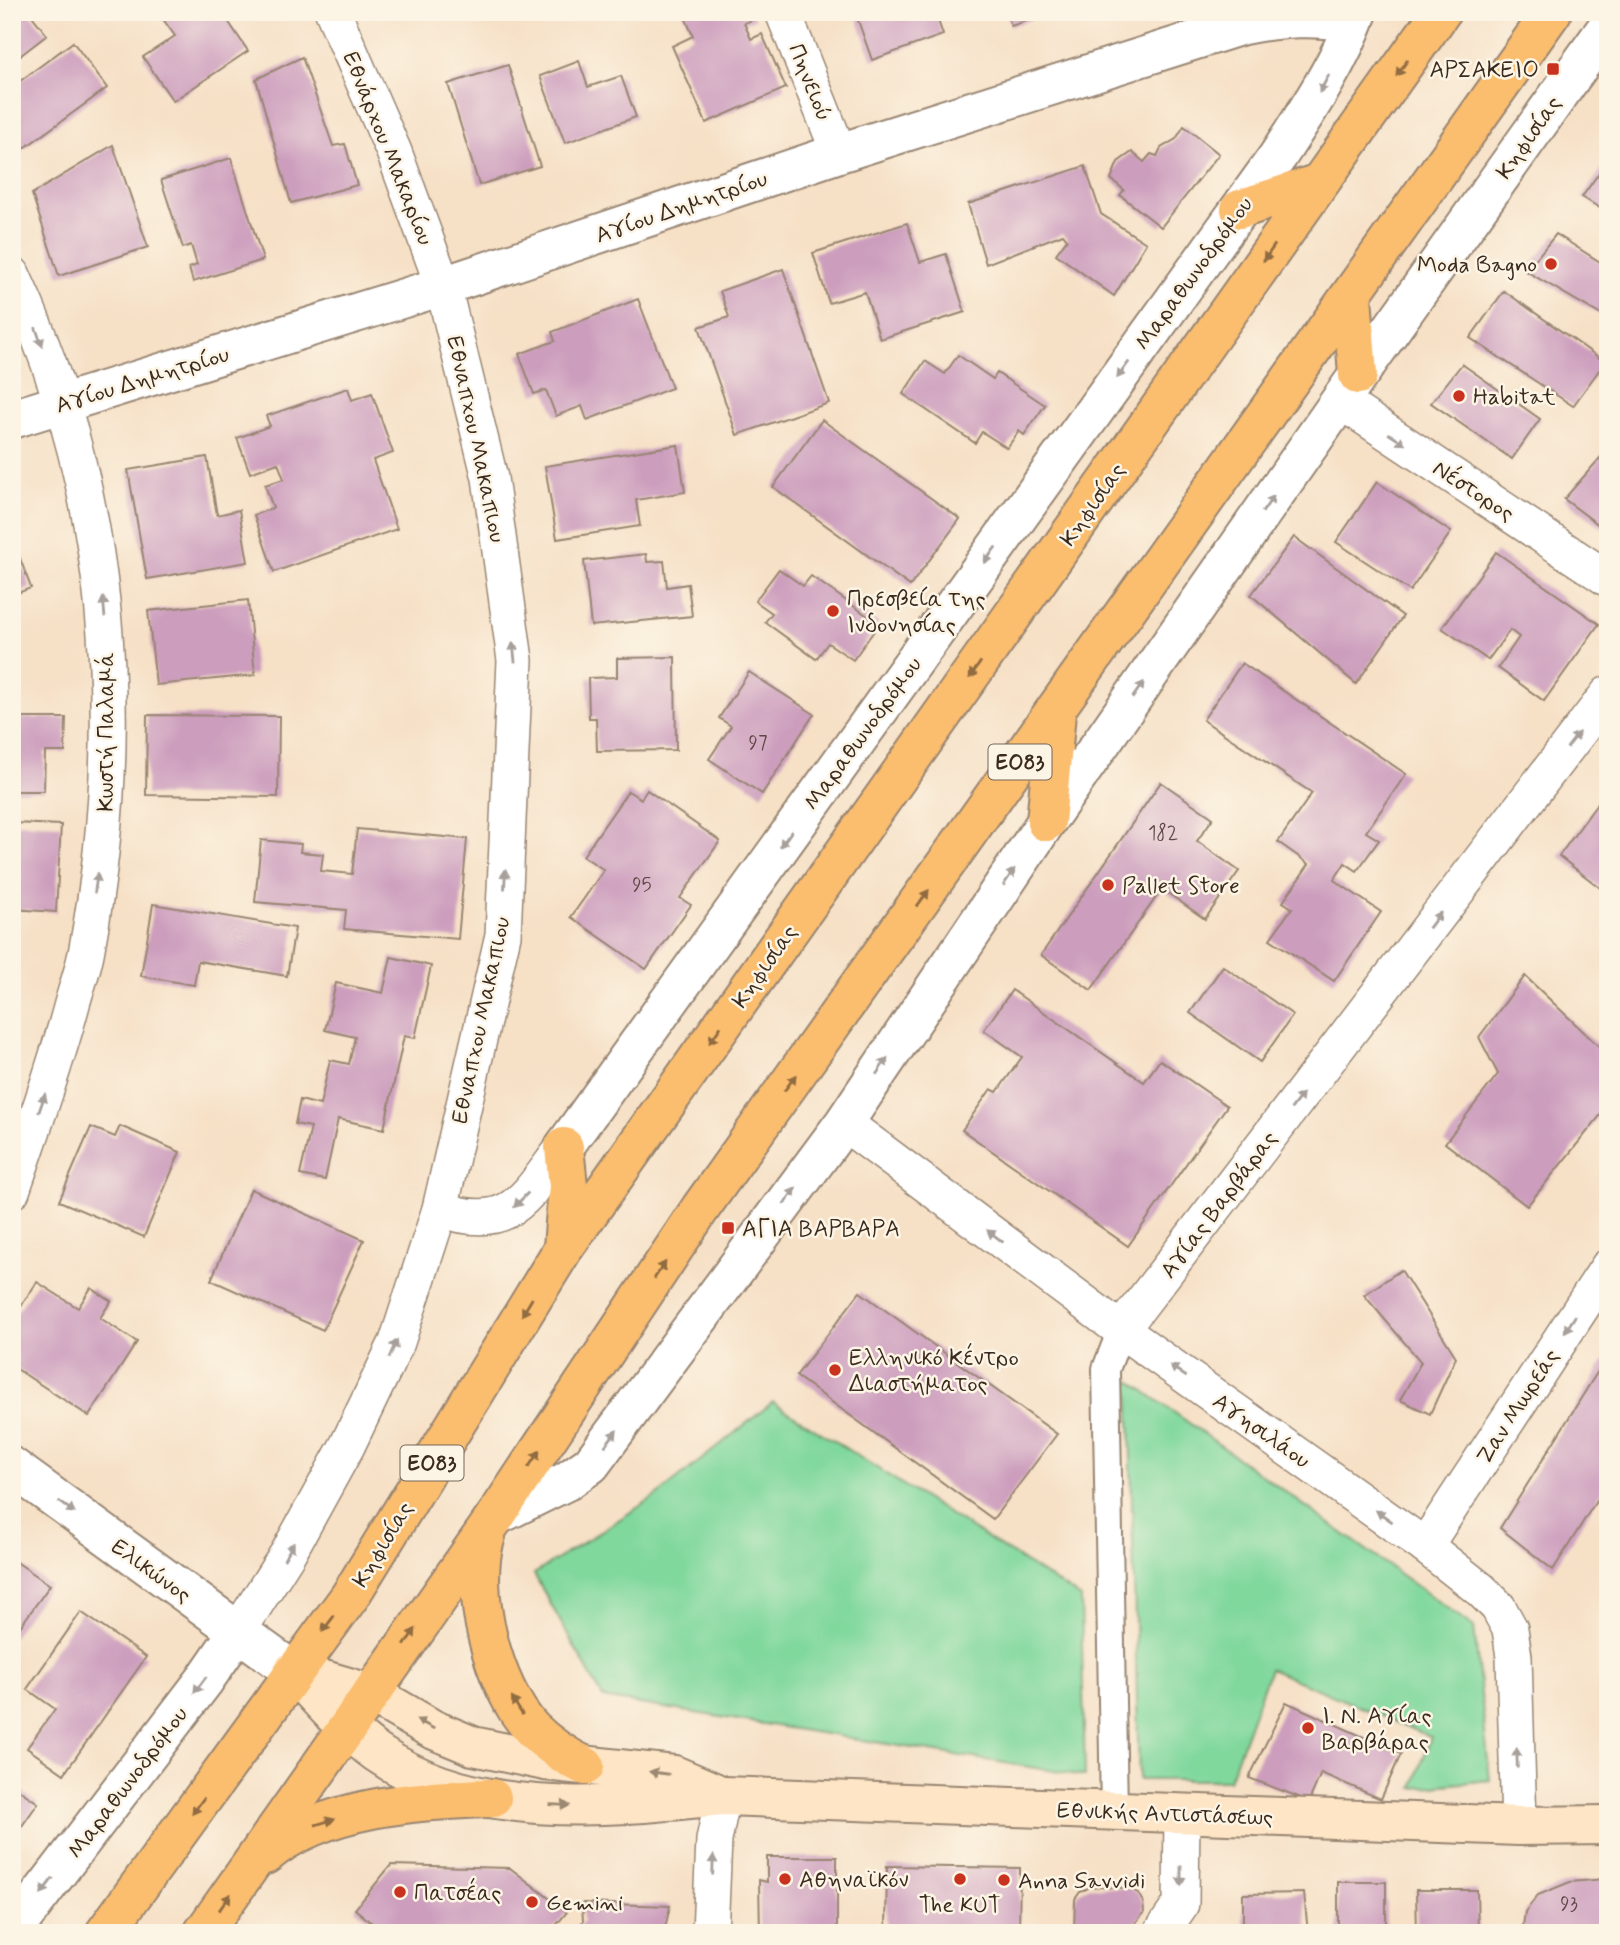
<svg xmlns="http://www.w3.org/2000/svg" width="1620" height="1945" font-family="Mynerve,sans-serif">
  <rect width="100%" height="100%" fill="#fcf5e5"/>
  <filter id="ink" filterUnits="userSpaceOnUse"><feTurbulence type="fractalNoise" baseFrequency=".0143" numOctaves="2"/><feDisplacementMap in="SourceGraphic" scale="14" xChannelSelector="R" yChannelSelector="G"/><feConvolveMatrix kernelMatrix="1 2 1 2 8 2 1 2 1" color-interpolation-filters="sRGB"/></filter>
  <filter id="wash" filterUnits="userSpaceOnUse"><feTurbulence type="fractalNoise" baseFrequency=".00686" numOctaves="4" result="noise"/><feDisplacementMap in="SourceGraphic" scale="28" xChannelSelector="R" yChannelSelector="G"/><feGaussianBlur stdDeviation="1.57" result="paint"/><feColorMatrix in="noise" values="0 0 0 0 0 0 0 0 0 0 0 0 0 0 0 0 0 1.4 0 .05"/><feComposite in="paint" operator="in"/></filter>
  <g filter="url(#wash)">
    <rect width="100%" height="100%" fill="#f6e0c6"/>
    <g fill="#80d89d" stroke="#5e815e" stroke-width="2">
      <path d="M1129,1380L1474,1627L1490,1780L1413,1788L1431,1737L1270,1669L1229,1780H1139Z"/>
      <path d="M773,1402L1081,1598L1085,1776L603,1698L534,1574L659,1494Z"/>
    </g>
    <g id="blocks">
      <g fill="#cc9dbd">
        <path d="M12,12H29L47,35L12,62Z"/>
        <path d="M158,12H222L248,51L173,101L143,57L175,36Z"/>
        <path d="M683,12H752L755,19L744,23L751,39L762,34L786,88L706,123L672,46L693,36Z"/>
        <path d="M855,12H935L943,35L872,60Z"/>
        <path d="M1006,12H1050V13L1011,26Z"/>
        <path d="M73,42L107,88L12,157V87Z"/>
        <path d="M302,57L333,146L345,144L357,185L291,203L256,79Z"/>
        <path d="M579,61L588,87L621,76L636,117L565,143L540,76Z"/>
        <path d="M508,65L540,166L479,185L448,84Z"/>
        <path d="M1184,126L1219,154L1161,227L1120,195L1124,190L1111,179L1118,162L1132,152L1144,162L1151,154L1157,156L1161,148L1176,139Z"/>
        <path d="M113,145L148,247L59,276L32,194Z"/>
        <path d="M231,158L263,260L193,282L189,268L197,265L191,245L183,248L161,180Z"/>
        <path d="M1608,160V213L1582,197Z"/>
        <path d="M1085,166L1101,214L1146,243L1114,296L1056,254L1067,239L1063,234L986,264L968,204Z"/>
        <path d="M907,223L920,262L946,254L965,312L880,339L865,292L829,303L813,253Z"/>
        <path d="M1556,234L1608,267V319L1526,271Z"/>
        <path d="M783,269L829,403L737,435L699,327L729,317L720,291Z"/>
        <path d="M1504,291L1605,362L1573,406L1470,338Z"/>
        <path d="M638,299L672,388L587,420L582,406L556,416L546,390L534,394L519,354L555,341L552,332Z"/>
        <path d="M958,355L993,379L997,373L1045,405L1024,435L1019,431L1007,448L982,432L975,443L903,394L925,361L945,374Z"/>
        <path d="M1462,364L1540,419L1512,459L1431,403Z"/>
        <path d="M348,388L352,400L372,393L393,453L373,460L397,529L274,572L254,515L273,508L265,485L284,479L278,463L250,473L237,438L270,426L266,416Z"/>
        <path d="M822,420L960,519L910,586L773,487Z"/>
        <path d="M678,445L685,492L636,500L640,526L557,539L545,466Z"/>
        <path d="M1608,449V532L1564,499Z"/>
        <path d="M207,457L217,515L239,510L248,562L147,579L128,470Z"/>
        <path d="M1377,482L1451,532L1410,591L1336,542Z"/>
        <path d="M12,537L31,588L12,595Z"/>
        <path d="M1294,537L1403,616L1356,684L1251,595Z"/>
        <path d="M1496,552L1599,624L1544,701L1498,668L1519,637L1510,630L1488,660L1442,628Z"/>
        <path d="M646,554L647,562L664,561L667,587L688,584L692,616L591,626L584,561Z"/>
        <path d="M779,569L803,586L811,576L879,624L853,660L828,643L816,659L765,622L772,613L755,601Z"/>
        <path d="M248,600L255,675L156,685L148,611Z"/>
        <path d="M675,657L676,750L597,751L596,718H589L588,678L617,677V658Z"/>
        <path d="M1242,663L1406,774L1366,832L1379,840L1357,871L1345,863L1334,880L1381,912L1334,981L1270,939L1292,908L1283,902L1309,864L1278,842L1312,793L1203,720Z"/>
        <path d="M749,672L814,714L762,794L709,759L731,726L719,718Z"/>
        <path d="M147,715L279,716L278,797L146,795Z"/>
        <path d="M12,718H66L65,752H45L44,791H12Z"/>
        <path d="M1161,782L1213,818L1197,841L1239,871L1205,919L1162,889L1091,990L1041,955Z"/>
        <path d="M1608,789V894L1559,856Z"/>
        <path d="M647,790L720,841L680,898L691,905L646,969L571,917L604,870L583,856L628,791L641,799Z"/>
        <path d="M12,823L61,825L56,912L12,909Z"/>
        <path d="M357,829L467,839L458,939L344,929L346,910L255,902L261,840L301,844L300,852L323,854L321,871L352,874Z"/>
        <path d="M153,904L295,928L287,976L198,961L194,985L141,976Z"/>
        <path d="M391,957L431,966L415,1038L404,1036L384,1129L338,1119L325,1180L300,1175L311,1127L295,1124L300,1100L320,1105L330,1060L349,1064L355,1037L325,1030L336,983L383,993Z"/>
        <path d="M1223,966L1293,1015L1260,1062L1190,1013Z"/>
        <path d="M1525,976L1608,1055V1106L1527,1206L1445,1143L1498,1074L1479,1037Z"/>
        <path d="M1012,990L1144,1082L1160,1060L1227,1106L1128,1246L962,1130L991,1089L997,1092L1022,1057L984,1030Z"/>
        <path d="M120,1126L180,1152L144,1237L59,1201L91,1127L115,1137Z"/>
        <path d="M251,1189L364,1240L323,1330L211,1280Z"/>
        <path d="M1401,1270L1456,1357L1430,1414L1400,1400L1421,1362L1364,1295Z"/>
        <path d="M37,1282L78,1308L91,1288L111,1301L100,1318L137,1342L89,1416L12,1366V1320Z"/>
        <path d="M860,1292L1057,1434L993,1519L796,1376Z"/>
        <path d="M1608,1355V1482L1553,1570L1500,1528Z"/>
        <path d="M12,1559L50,1585L12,1638Z"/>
        <path d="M81,1612L146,1657L64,1774L27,1748L55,1709L27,1689Z"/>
        <path d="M1286,1702L1401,1754L1381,1799L1321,1773L1309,1801L1249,1778Z"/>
        <path d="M12,1785L38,1803L12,1840Z"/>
        <path d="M767,1857H837V1931L760,1933L759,1880L767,1882Z"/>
        <path d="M391,1865L510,1868L567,1912L550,1933H384L355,1909Z"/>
        <path d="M887,1866L1020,1868L1019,1933H886Z"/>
        <path d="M1605,1879L1608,1882V1933H1522L1525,1912L1538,1895L1570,1882Z"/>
        <rect x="1338" y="1882" width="48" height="51"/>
        <path d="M1090,1887L1129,1888L1138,1893L1143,1902L1144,1912L1128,1933H1074L1075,1899L1080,1892Z"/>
        <path d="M1416,1890H1477L1478,1933H1417Z"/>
        <path d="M1304,1893L1308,1933H1243V1894Z"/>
        <path d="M582,1903L670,1906L664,1933H574L583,1921Z"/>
      </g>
    </g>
  </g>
  <g filter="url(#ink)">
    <use href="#blocks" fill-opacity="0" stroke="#988572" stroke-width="2"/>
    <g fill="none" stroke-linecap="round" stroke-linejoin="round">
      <defs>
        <path id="pedestrian" d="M1114,1811L1106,1369L1121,1330"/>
        <g id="minor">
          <path d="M783,12L839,153"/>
          <path d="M12,274C111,485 129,720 87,948C84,967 77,986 72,1004C55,1068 33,1129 12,1191"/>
          <path d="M1340,401L1608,579"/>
          <path d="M844,1123L1121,1330L1425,1546L1481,1590L1498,1607L1510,1629L1514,1657L1519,1826"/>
          <path d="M440,1209C511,1234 525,1197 564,1147"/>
          <path d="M1121,1330L1608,694"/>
          <path d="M1425,1546L1608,1267"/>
          <path d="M239,1630L288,1553L347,1446L397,1342L440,1209L503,935L515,660L490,478L443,286L394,152L333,12"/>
          <path d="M710,1933L714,1840L723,1796"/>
          <path d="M1161,1933L1181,1904L1182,1813"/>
        </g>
        <g id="tertiary">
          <path d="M12,419L443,286L839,153L1243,25C1285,17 1311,16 1354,22"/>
          <path d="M564,1147L1278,156C1308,110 1339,64 1358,12"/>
          <path d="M12,1467L293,1671"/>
          <path d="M496,1516L567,1481L591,1464L844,1123L1046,822L1340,401L1608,26"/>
          <path d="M12,1932L204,1681L239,1630"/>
        </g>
        <g id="secondary">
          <path d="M293,1671C320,1700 345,1730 377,1753C476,1822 609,1807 723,1796L1519,1826L1608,1825"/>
          <path d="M293,1671L372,1694L432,1729L473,1746L545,1761L674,1775L714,1792"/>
        </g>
        <g id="primary">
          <path d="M1240,209L1319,183"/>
          <path d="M1352,296L1358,375"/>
          <path d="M1046,822L1056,713"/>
          <path d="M563,1247L568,1186L564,1147"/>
          <path d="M486,1536C468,1589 493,1688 532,1729C548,1745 565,1756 585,1766"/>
          <path d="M265,1855C323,1806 418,1800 492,1798"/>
          <path d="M105,1933L350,1596L563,1249L1441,12"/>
          <path d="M203,1933L496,1516L700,1209L1552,12"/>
        </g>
      </defs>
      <use href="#pedestrian" stroke="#988572" stroke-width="30"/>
      <use href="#minor" stroke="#988572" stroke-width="38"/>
      <use href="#tertiary" stroke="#988572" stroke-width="42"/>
      <use href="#secondary" stroke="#988572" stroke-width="42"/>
      <use href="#primary" stroke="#988572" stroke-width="42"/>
      <use href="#pedestrian" stroke="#fff" stroke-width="26"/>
      <use href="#minor" stroke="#fff" stroke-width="35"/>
      <use href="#tertiary" stroke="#fff" stroke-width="38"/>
      <use href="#secondary" stroke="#fde5c5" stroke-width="38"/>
      <use href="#primary" stroke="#fbbd6e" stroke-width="38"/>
    </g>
    <defs><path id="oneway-solid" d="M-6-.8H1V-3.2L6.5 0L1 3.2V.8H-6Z" transform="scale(1.75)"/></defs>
    <g fill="#916c42">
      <use href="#oneway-solid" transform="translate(1402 68) rotate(125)"/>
      <use href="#oneway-solid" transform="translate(1269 253) rotate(125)"/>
      <use href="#oneway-solid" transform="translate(975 670) rotate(125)"/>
      <use href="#oneway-solid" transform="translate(923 898) rotate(-54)"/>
      <use href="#oneway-solid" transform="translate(715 1035) rotate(125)"/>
      <use href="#oneway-solid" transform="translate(790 1083) rotate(-54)"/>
      <use href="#oneway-solid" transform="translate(660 1270) rotate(-56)"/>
      <use href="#oneway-solid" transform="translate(527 1307) rotate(121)"/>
      <use href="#oneway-solid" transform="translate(534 1459) rotate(-56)"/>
      <use href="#oneway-solid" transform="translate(328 1624) rotate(127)"/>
      <use href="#oneway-solid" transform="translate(410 1637) rotate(-56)"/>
      <use href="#oneway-solid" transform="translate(517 1706) rotate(-122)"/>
      <use href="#oneway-solid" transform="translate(198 1806) rotate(126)"/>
      <use href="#oneway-solid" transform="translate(325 1822) rotate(-17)"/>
      <use href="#oneway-solid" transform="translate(225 1902) rotate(-55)"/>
    </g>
    <g fill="#a79f9a">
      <use href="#oneway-solid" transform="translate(1324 84) rotate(118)"/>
      <use href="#oneway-solid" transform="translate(39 337) rotate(70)"/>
      <use href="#oneway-solid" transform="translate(1123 370) rotate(126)"/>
      <use href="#oneway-solid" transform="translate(1397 439) rotate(33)"/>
      <use href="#oneway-solid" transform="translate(1268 504) rotate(-55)"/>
      <use href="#oneway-solid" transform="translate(990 555) rotate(126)"/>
      <use href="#oneway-solid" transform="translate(104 607) rotate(-95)"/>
      <use href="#oneway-solid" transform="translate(514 652) rotate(-96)"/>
      <use href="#oneway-solid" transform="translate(1138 690) rotate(-55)"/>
      <use href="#oneway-solid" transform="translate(1573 740) rotate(-53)"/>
      <use href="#oneway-solid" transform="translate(786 839) rotate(126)"/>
      <use href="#oneway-solid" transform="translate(1009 877) rotate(-56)"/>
      <use href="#oneway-solid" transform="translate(505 879) rotate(-87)"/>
      <use href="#oneway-solid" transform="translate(96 883) rotate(-82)"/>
      <use href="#oneway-solid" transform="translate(1435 920) rotate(-53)"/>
      <use href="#oneway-solid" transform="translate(882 1066) rotate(-56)"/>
      <use href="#oneway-solid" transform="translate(1297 1101) rotate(-53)"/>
      <use href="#oneway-solid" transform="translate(42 1103) rotate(-71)"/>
      <use href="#oneway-solid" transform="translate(790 1196) rotate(-53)"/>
      <use href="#oneway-solid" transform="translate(521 1200) rotate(134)"/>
      <use href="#oneway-solid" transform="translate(995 1236) rotate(-143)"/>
      <use href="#oneway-solid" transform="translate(1570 1324) rotate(123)"/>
      <use href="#oneway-solid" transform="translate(393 1349) rotate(-66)"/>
      <use href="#oneway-solid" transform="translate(1178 1371) rotate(-145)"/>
      <use href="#oneway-solid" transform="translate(611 1438) rotate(-53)"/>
      <use href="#oneway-solid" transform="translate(67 1507) rotate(36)"/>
      <use href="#oneway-solid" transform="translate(1384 1516) rotate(-145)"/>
      <use href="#oneway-solid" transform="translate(289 1551) rotate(-60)"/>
      <use href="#oneway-solid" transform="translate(200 1685) rotate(127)"/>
      <use href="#oneway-solid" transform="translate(1517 1758) rotate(-92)"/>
      <use href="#oneway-solid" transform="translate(713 1865) rotate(-88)"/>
      <use href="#oneway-solid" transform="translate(1181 1876) rotate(90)"/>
      <use href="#oneway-solid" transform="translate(47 1886) rotate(127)"/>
    </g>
    <g fill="#9c8872">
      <use href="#oneway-solid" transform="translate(425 1724) rotate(-152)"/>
      <use href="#oneway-solid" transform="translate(659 1773) rotate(-172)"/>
      <use href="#oneway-solid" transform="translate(560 1805) rotate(2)"/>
    </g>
  </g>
  <g fill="#c8321e" stroke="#fcf5e5" stroke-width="2.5">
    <rect x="1546" y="62" width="14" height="14" rx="3.5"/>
    <circle cx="1551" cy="264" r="7"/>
    <circle cx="1459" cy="396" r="7"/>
    <circle cx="833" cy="611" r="7"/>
    <circle cx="1108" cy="885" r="7"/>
    <rect x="721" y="1221" width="14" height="14" rx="3.5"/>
    <circle cx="835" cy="1370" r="7"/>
    <circle cx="1308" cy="1728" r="7"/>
    <circle cx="785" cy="1879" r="7"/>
    <circle cx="960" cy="1879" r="7"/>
    <circle cx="1004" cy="1880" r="7"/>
    <circle cx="400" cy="1892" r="7"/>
    <circle cx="532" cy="1902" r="7"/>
  </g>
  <g text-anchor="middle" stroke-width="5" stroke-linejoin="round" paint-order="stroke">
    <g font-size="19" fill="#5f4746">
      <text x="758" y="749">97</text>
      <text x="1163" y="839">182</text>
      <text x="642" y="891">95</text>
      <text x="1569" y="1910">93</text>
    </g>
    <g fill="#fcf5e5" stroke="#75675a" stroke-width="2">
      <rect x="988.5" y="744.5" width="63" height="35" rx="5"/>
      <rect x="400.5" y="1445.5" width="63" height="35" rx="5"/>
    </g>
    <g font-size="21" font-weight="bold" fill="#3b2a1e">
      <text x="1020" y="769">ΕΟ83</text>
      <text x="432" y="1470">ΕΟ83</text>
    </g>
    <g font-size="23" fill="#3b2a1e" stroke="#fcf5e5" text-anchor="start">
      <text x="1539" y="77" text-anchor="end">ΑΡΣΑΚΕΙΟ</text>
      <text x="1537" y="272" text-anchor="end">Moda Bagno</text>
      <text x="1473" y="404">Habitat</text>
      <text x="847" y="606">Πρεσβεία της<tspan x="847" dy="26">Ινδονησίας</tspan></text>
      <text x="1122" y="893">Pallet Store</text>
      <text x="742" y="1236">ΑΓΙΑ ΒΑΡΒΑΡΑ</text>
      <text x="849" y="1365">Ελληνικό Κέντρο<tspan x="849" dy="26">Διαστήματος</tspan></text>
      <text x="1322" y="1723">Ι. Ν. Αγίας<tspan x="1322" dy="26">Βαρβάρας</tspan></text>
      <text x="799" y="1887">Αθηναϊκόν</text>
      <text x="1018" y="1888">Anna Savvidi</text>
      <text x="414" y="1900">Πατσέας</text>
      <text x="546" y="1910">Gemini</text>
      <text x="960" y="1912" text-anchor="middle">The KUT</text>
    </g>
    <g font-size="23" fill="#3b2a1e" stroke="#fcf5e5">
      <text transform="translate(811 82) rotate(68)" y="8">Πηνειού</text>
      <text transform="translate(1528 137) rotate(-55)" y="8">Κηφισίας</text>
      <text transform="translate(389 148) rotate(68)" y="8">Εθνάρχου Μακαρίου</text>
      <text transform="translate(681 206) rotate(-19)" y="8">Αγίου Δημητρίου</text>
      <text transform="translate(1193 273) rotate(-54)" y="8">Μαραθωνοδρόμου</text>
      <text transform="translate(142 379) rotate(-17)" y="8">Αγίου Δημητρίου</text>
      <text transform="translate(477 439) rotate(78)" y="8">Εθναπχου Μακαπιου</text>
      <text transform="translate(1474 490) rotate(33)" y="8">Νέστορος</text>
      <text transform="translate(1092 504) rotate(-55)" y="8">Κηφισίας</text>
      <text transform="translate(105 732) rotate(-90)" y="8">Κωστή Παλαμά</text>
      <text transform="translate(862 733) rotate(-54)" y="8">Μαραθωνοδρόμου</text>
      <text transform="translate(764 966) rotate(-55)" y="8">Κηφισίας</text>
      <text transform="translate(480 1020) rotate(-78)" y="8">Εθναπχου Μακαπιου</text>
      <text transform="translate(1218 1204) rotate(-53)" y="8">Αγίας Βαρβάρας</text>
      <text transform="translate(1517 1406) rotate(-57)" y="8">Ζαν Μωρεάς</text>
      <text transform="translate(1262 1430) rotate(35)" y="8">Αγησιλάου</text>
      <text transform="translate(382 1544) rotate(-59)" y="8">Κηφισίας</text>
      <text transform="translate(152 1570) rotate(36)" y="8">Ελικώνος</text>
      <text transform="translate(127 1782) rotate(-53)" y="8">Μαραθωνοδρόμου</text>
      <text transform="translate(1165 1813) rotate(2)" y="8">Εθνικής Αντιστάσεως</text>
    </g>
  </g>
  <rect width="1620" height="1945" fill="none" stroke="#fcf5e5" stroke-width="42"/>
</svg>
